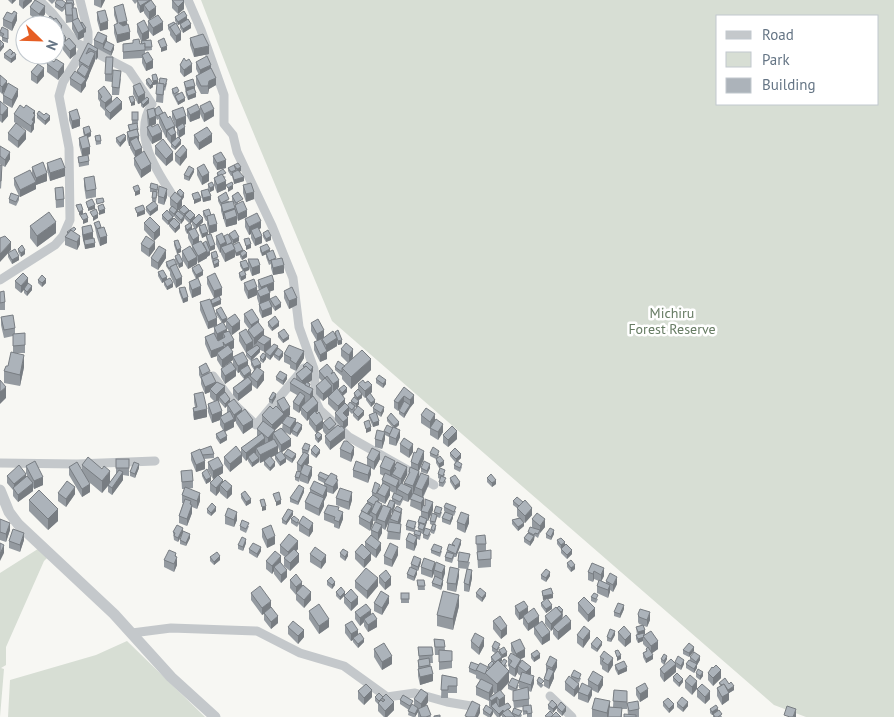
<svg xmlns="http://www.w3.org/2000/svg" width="894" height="717" font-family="'PT Sans',sans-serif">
  <rect width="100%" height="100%" fill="#f7f7f3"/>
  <g fill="#d7ded4" fill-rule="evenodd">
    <path d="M201,0H894V717H806L774,705L332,321L236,91ZM718,16H878V104H718Z"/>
    <path d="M41,547L50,555L44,561L6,647V665L1,668L4,669L0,717V573Z"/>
    <path d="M127,641L205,717H8L10,680L96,655Z"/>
  </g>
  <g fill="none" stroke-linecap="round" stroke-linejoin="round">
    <g stroke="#c4c8cb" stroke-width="9">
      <path d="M39,0L53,14L75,42L129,70L152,104C133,134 154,167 171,193"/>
      <path d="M188,0L201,30L224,95V124L233,135L237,152L272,226L293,278L299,327L314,369L316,402L320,410L349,437L434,485"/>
      <path d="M0,280L55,245L63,236L70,220L69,148L59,96L63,82L88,42V32L80,0"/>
      <path d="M213,376L235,405L256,425L304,368"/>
      <path d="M0,463L77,464L155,461"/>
      <path d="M132,633L171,628L257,631L300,653L344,666L387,697L415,693L447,702L471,706"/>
      <path d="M550,696L572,717"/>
    </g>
    <path stroke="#c4c8cb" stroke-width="11" d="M0,490L9,512L18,524L114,614L171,677L215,717"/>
  </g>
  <g fill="#949aa0" fill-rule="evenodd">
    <path d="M8,0H16L12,4Z"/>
    <path d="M19,0H32V1L23,9L19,5Z"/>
    <path d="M48,0H56L52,4Z"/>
    <path d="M66,0L74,5V8L78,19L86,32L84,33V37L78,40L72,29V22L66,23L65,9L62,12L55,7V3H66Z"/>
    <path d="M94,0H105L101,8L94,5Z"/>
    <path d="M132,0H150L156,15L149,20L144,13V11L140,13L137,7V2L135,4Z"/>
    <path d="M172,0L184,9L178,14L172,8Z"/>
    <path d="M30,7L45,14L39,22L30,15Z"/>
    <path d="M114,7L127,24L130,39L117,43L114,33V25L117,24L114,15Z"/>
    <path d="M97,12L108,29L100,31L97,20Z"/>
    <path d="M50,16L54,19L56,18L62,26V33L66,38V40L69,38L76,46V54L70,59L63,50V48L55,54V25H45L46,24V20Z"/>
    <path d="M175,17L187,19L191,28L183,33L180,28V24L178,25L175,21Z"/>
    <path d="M3,19L17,20L12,31L3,26Z"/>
    <path d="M148,21L163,30L153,36L149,31V38L144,41L151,40L152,50L145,51V53L153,68L146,71L142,63V58L123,59V44L133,43L142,44L141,41L137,32V24L148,28Z"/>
    <path d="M168,25L181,40L176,43L170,35V32L168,29Z"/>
    <path d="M8,30V43L2,41V37L0,36V32Z"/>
    <path d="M190,38L209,54L194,57L190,45Z"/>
    <path d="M94,40L107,42L114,49L111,56L98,49V57L96,60L95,59L89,75V74V76L86,82V86L81,93L70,85V78L77,72V71L79,68V61L88,43L94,47Z"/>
    <path d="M13,53L16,59L11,63L4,58V54Z"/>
    <path d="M27,55H36V57L31,62L27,58Z"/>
    <path d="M44,55H54L48,60Z"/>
    <path d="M196,62L211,68L216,85L209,89L208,94H201L196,84V76L199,75L196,69Z"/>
    <path d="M47,64L64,72L58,80L47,72Z"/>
    <path d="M113,65L112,82L105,81V74Z"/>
    <path d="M180,65L192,72L184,77L180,72Z"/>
    <path d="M31,72L44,76L37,84L31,80Z"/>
    <path d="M0,75L7,86L18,96L12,108L3,103V95L5,91L2,94L0,92Z"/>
    <path d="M152,75L158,83H167L165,91L164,90L163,103L156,102L157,84L153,85V83V87L150,89L146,84V80L153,83Z"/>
    <path d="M121,78L119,95H112V87Z"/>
    <path d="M184,82L195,89L196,97L188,100L186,95Z"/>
    <path d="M133,86L149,103L143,108L141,106V103L138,104L133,94Z"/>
    <path d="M172,89L179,93L185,101L178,105L172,93Z"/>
    <path d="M98,91L112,101L122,109L110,120L105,115V111L100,106V102L98,99Z"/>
    <path d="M0,101L8,116L2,123L0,121Z"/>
    <path d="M200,106L214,116L204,122L200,114V118L190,122L187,116V109L200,110Z"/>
    <path d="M154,108L175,130L176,138L181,144L175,150L171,147V143V144L167,139V137L166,138L159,123V119L157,120L156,118V124L151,126L162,139L152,144L147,135V127L148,126L147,117V110Z"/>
    <path d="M172,111L186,124L184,125L185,134L179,138L177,134V128H176L172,118Z"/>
    <path d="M69,112L80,126L72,129L69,120Z"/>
    <path d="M132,112H138V124H137L139,141L142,152L151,171L141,178L134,165V158L135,157L130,148V146H129L127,139V132L129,131L128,125L132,124Z"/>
    <path d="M14,114L35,122L34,124V129L31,133L14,122Z"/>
    <path d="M37,114L50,120L45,125L37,118Z"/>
    <path d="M83,128L91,136L88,138L90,154L86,156L89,161V165L79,167L78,157L82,156L79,145V138L84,136L83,132Z"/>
    <path d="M8,133L26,139L18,148L8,140Z"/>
    <path d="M194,135L212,142L199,150L194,143Z"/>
    <path d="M95,136L101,141V144L96,145Z"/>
    <path d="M116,138L126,140L120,147L116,142Z"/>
    <path d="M0,146L10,159L5,167L0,164Z"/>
    <path d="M155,146L173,160L166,166L155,154Z"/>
    <path d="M175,154L187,157L180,166L175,161Z"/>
    <path d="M213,156L226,168L217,170L213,163Z"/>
    <path d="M47,163L65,176L50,181L47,170Z"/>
    <path d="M0,165L2,173L1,189L0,188Z"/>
    <path d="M234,165L241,171L239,172L244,181L234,184L232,176H231L228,171V168L234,167Z"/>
    <path d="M32,167L47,181L36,185V184V189L20,197L19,196V200L16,206L9,203V199L19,196L14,185V178L32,173Z"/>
    <path d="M197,168L209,181L202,185L197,175Z"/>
    <path d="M194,172L189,181L184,179V175Z"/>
    <path d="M217,173L226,177L224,178L226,189L217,193L214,185V178L217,176Z"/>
    <path d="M84,178L96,189V197L86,199L84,186Z"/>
    <path d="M208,184L214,190L210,192L211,200L203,202L201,195V191L208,189Z"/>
    <path d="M243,185L254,199L246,202L243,193Z"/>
    <path d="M55,188L64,199V207L56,208Z"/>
    <path d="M150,188L158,189L156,202H154L158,210L150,216L146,211V207L153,201H152V192H150Z"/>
    <path d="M177,192L184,197L182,200V206L177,212H179V210L189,211L195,218L203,222L196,229L199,242L203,244L207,243L206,236L202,238L199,230V226L208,235L215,249L210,251V255L207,257V258L198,263L197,260V264L188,269L182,259L183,266L179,268L175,260V256L182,259V251L192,250V246L188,238V233L187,234L185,230V226L189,223L185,219V217L184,220L181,224L175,218V216L174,217H173V219L180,228L175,233L169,226V224L168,225L162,219V215L169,212V210L171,207L170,205V198L177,193ZM192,222V224L194,228L192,229L190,223Z"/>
    <path d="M238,192V221L237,218V224L226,227L221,211V207L218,201V197L229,201L235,208V205L232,200V196Z"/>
    <path d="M158,196L167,197L164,205L158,203Z"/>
    <path d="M203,211L211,215L217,231L209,234L207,224V221H206L203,215Z"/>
    <path d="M245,219L261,228L259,229L262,243L255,246L251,238V234L249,235L245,227Z"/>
    <path d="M94,223L101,227L107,243L100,246L97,237Z"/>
    <path d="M144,223L160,235L154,241L144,230Z"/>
    <path d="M30,226L56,233L37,247L30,238Z"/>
    <path d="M82,227L93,238L95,247L85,249L82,235Z"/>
    <path d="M67,232L76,233H75L80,244L77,250L65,245V237L67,234Z"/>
    <path d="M263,233L271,240L266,242L263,237Z"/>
    <path d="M229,234L239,241L233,244L232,242L233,245L243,251L247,257L242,260L240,257V255L236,256L235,254V257L225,262L221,254V252L220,253L216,244V236H229Z"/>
    <path d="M174,241L181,252L177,254L174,245Z"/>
    <path d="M141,244L155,249L149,257L141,251Z"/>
    <path d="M260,247L270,252L276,259L284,273L273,275L271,268V264L269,265L266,257V254L262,256L260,251Z"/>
    <path d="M18,249L25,254L21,257L18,252Z"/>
    <path d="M8,253L19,260L12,264L8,257Z"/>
    <path d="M211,253L218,259L219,266L214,268L211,257Z"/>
    <path d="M151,258H166L158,270L151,266Z"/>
    <path d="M248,259L260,273L252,276L249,268V270L245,272L246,278L241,281L239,277V273L243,271L240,266V262L248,266Z"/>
    <path d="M166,262L182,284L176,288L170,275V272L166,266Z"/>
    <path d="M192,268L203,275L196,279L192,271Z"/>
    <path d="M158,272L167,279L173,287L167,290L164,285V282L162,283L158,276Z"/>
    <path d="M207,277L222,295L219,297L221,304L213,307L217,325L222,323L216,314V310L227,319L240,329L232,335L229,332L234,348L231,349L233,360L222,368L217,360V356L211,358L205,344V337L214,333V327L208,329L200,310V302L211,300L214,298L207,284ZM226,322V327L229,331H227L224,323Z"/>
    <path d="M38,280L46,283L42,287L38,283Z"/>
    <path d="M258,280L274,290L269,292V300L270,302V299L281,307L275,311L271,305L272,314L262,318L259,311V304L257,298V295L248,299L244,290V283L257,291L259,290L258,287Z"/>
    <path d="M15,281L28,284L32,290L27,296L24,293V290L21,293L15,288Z"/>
    <path d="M189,282L201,294L192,298L189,289Z"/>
    <path d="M179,288L188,301L183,303L179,292Z"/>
    <path d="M284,291L297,305L289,309L284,298Z"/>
    <path d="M0,292L5,302V310H0Z"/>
    <path d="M244,314L259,323L264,336L271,347L278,349L283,356L279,361L274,357V354L270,360L266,357V359L263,363L260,361V357L265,354V352L260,350V352L251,361L246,356V353L239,341V333L248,332V330L249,329L244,322Z"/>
    <path d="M1,317L15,328V334L25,333V353H16L24,367L20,386L4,383V371L8,366L13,353V336L4,338L1,325Z"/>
    <path d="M268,322L279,326L272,331L268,326Z"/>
    <path d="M311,323L324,338L321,339L322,341V339L335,334V332L342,344L338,345L337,343V346L327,352V359L320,362L314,350V342L317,341L311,331Z"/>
    <path d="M278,333L289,339L283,343L278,337Z"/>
    <path d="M341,349L353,357L349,362L371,370L351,389L342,379V375V376L335,370V367L345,366L348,363L341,356Z"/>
    <path d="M284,354L304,358L296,371L290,368V365L284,362Z"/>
    <path d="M233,357L248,365L251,375L254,370L251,365V361L261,368H259L264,380L257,389L252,385V390L238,401L233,395V388L244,379L240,374V372L238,373L236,370V376L225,384L221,377V369L233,365Z"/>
    <path d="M303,366L313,371L312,373V380L308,383L318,411L316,413L323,423L336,427H341L335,420V413L336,412L328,404V397L330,395L323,401L316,394V386L322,381L319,378V371L333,372L339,387L338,388L339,390L347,392L343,396L345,404L347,406L351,403V401L354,397V393L358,390V384L372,392L370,394L375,403L371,407L366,400V397L365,398L362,395V398L359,400V404L356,408L355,407V410L364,415L358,421L353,416V413L352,414L349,411V415L347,417L348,425L344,429L345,438L330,450L325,443V436L326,435L323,431V428L316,433L309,424V419L307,421L301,414V410L299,413L293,409V402L297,395L290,391V383L296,379V374L303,368Z"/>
    <path d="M199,367L210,373L216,383L225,393L230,402L242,412L253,427L243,434L236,423V421L234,422V427L225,432L227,440L220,444L216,438V434L223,430L220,425V420L212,423L208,412V404L215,402L210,397V392L205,394L201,384V379L199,375ZM219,400V401L225,408L227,406V413L222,416L218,401Z"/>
    <path d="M276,377L287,379L283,385L276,380Z"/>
    <path d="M376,379L386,384L383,388L376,383Z"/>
    <path d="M404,387L414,403L410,407L404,418L399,414V411L402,406L398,411L394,408V401Z"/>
    <path d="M194,394L207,417L194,420L193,415V408L195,407L194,402Z"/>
    <path d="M276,397L272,404L269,402V399Z"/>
    <path d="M277,401L290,415L288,416L296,424L302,429L297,437L292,434V431L290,435L285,432L291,446L281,452L284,456V454L296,457L292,463L286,459V462L280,466L275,459V455L280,452L278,447L271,457L275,466L270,471L264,465V461L266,460L260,463L259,460V462L252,467L248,461V459L246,461L242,456V462L230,472L224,464V457L241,453V448L257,437V429L262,422V415L277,406ZM283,422L282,429L275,432V430Z"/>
    <path d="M373,408L384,411L381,417L377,414L379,425L373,427L369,418V415L374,413L373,412Z"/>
    <path d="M421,415L435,421L443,432L438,440L430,435V428V429L421,423Z"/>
    <path d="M387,418L399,425L396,428L400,437L396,446L389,444V437L385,435V439L382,449L375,447V439L384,432L393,428L387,421Z"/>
    <path d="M315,435L322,439L318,443L315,439Z"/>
    <path d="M443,435L457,439L448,447L443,443Z"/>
    <path d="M400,444L413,452L409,458L400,452Z"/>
    <path d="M310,448L308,454L309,463L307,465L312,475L308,484L300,481V479L299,482L295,480V477L298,471L297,470V463L303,453H302V449Z"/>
    <path d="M340,449L354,454L351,462L340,457Z"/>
    <path d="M311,450L320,453L316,458L311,454Z"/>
    <path d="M200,451L214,454V458L204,459L205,469L196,472L191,460V453Z"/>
    <path d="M430,453L439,454L438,458L444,465L439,468L436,463V459L430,456Z"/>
    <path d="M450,453L461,458L458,461L462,467L460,472L454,469V465L455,462L450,456Z"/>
    <path d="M367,458L380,459L374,470L371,468V474L368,483L353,477V470L367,465Z"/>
    <path d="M116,459H129V476L123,475V480L112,495L108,492V486L102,493L89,482L90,492L82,497L69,475V467L82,470V465L110,482L116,474Z"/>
    <path d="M424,459L419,471V476L429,484L423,498L424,505L433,510L428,521H427L424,530L431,534L428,540L423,538V534L421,533L420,540L417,539V544L414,551L406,548V540L414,535V534L418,531L419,526L418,525V522L421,516V511L410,506L411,497L408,502L403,500L400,506L395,504V506L392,514L391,513V516L402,512L401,514V521L400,524L401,531L400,540L387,539L389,522L385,530L382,528V533L378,540L381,550L376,558L371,554V560L364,568L355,559V552L365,547V542L371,535V530L376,522L373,521V524L370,531L359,524V517L367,503V501L372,496V492L380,488L382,486V480L384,476L380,474V467L395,465L407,475L402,484L404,485V483L409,475V472L411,467V462ZM390,491L394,493L392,498V501L387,507L382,509L379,501L385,504L390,495Z"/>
    <path d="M208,462L223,473L218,476L232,494L227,499L220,493V491L216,496L210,491V483L216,477L213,479L208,470Z"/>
    <path d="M26,466L43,485L34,489L33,487V491L18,502L13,496V490L7,483V476L28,478L26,473Z"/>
    <path d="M139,468L135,478L130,476V472Z"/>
    <path d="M421,468H430L427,474L421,472Z"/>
    <path d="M181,471L193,481V488L188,489L200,501L197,509L192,507V513L187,526L179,523V516L183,503H182V495L184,489H182Z"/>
    <path d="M202,473L211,481L206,484L202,476Z"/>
    <path d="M438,474H445L444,477L446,482L443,487L439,486V482L440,479L438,478Z"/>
    <path d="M318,476L337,480L338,488L333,494L327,492V495L324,501V506L319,516L305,509V502L310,492V489L324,486V483L318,480Z"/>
    <path d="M450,478L460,486L455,490L450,482Z"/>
    <path d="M487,478L496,484L492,487L487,482Z"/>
    <path d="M304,492L298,505L290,502V498Z"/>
    <path d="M58,493L75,494L66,507L58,501Z"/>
    <path d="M241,494L251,503L246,506L241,498Z"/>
    <path d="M336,498L352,500L349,510L336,505Z"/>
    <path d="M29,500L58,521L48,530L29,511Z"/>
    <path d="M513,501L532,515L525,523L522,521L524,526L518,531L512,524V520L519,518L517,516V508L513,505Z"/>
    <path d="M444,507L456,511L454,516L453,515V518L450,525L442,522V518L445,512L444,511Z"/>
    <path d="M207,509L216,511L211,516L207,513Z"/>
    <path d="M339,510L343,519L339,529L334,527V524L324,520V513Z"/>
    <path d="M434,512H442L440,518L437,517L435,525L436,529L434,534L431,533V529L432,525L430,524V521L434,514Z"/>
    <path d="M293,515L286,525L282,523V519Z"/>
    <path d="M225,516L237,520L234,527L225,524Z"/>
    <path d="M0,519L10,530L6,542L0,540Z"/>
    <path d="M291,519L299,522L313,531L309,537L299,531V524L297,527L291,523Z"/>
    <path d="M532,519L545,527L540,533L538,538L535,536L534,540L530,546L524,542V538L528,533V532L533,528L532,527Z"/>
    <path d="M457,522L469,523L465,533L457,529Z"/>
    <path d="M240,526H249L246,533L240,530Z"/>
    <path d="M406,526H416L414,532L406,530Z"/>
    <path d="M262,529L275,544L267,548L262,537Z"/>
    <path d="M173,532H183L178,542L174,540Z"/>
    <path d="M546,534H554L551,540L546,538Z"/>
    <path d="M476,536L486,544V551L491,559V567L478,568Z"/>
    <path d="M190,538L186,546L180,544V540Z"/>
    <path d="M24,540L20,552L9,548V541Z"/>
    <path d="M557,540L565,545L572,554L567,559L561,553V549L557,544Z"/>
    <path d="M246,543L243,551L238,549V545Z"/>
    <path d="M452,544H461L456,557H454L452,563L445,561V557L447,550L452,545Z"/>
    <path d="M280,545L298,549L296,551L299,562L290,571L284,566V558L285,557L280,553Z"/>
    <path d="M249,549L261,551L257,558L249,553Z"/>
    <path d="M431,550L442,551L440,557L431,553Z"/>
    <path d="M340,553L348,556L345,561L340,557Z"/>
    <path d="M310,554L326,562L321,569L310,562Z"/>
    <path d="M398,555L392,567L384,564V556Z"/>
    <path d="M176,557L177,565L174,572L164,567V560Z"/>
    <path d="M210,557L220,560L214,565L210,561Z"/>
    <path d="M266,561L281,562L287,577L281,583L274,574V571L272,574L266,569Z"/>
    <path d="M458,561L470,562L468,569L472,578L469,592L464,591V583L467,569L458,568Z"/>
    <path d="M421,562L418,571L416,570L417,574L414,581L407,578V574L411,568V564Z"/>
    <path d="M567,563L575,569L571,572L567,567Z"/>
    <path d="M592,563L604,576L601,581L606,583V581L617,584L613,592L610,590L608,598L597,593V586L599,581L594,579L593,582L588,580V572Z"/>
    <path d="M435,566L445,573L443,580V584L441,590L432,586V583L435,578L434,577V573L432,578L421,574V567Z"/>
    <path d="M541,575L550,576L546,582L541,579Z"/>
    <path d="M379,576L391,585L385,590L379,583Z"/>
    <path d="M459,576L456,592L447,590V583Z"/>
    <path d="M290,580L302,585L311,600L304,608L296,600V595L290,588Z"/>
    <path d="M417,580H424L425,590H418Z"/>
    <path d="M327,581L335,585L332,589L327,585Z"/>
    <path d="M355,581L378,586L367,599L355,588Z"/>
    <path d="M542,591L553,598L548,599L552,609L546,613L541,606V603L546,599L543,600Z"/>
    <path d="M336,592L345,595L358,604L351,611L344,603V596L340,600L336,596Z"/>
    <path d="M251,593L271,607L278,623L271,629L264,620V614L262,615L251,600Z"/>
    <rect x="401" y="593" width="8" height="10"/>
    <path d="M476,593L486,596L482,602L476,597Z"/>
    <path d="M591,597L598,599L596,603L591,601Z"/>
    <path d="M374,603H389L382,615L374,611Z"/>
    <path d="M578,603L595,616L588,622L578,611Z"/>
    <path d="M459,606L453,630L437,626V615Z"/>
    <path d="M515,606L528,613L539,623L550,640L542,645L534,634V627L528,631L523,624V618L519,620L515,614Z"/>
    <path d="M624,609L620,618L614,616V612Z"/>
    <path d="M309,611L329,627L319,634L309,619Z"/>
    <path d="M355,612L371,615L377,627L368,632L364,626V622L360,626L355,619Z"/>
    <path d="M563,614L562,619L571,629L558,640L553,634V629L551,631L545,624V616Z"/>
    <path d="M638,614L650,620L647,627L644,626L645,634H644L658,649L652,653L653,659L646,663L643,657V653L646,651V649L647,648L643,644V641L638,643L636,639V635H637L636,627L642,625L639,624L638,622Z"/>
    <path d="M493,621L507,634L501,639L493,629Z"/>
    <path d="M345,625L358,635L364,642L358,648L353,642V640L351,641L345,633Z"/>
    <path d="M288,627L304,637L298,644L288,634Z"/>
    <path d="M618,632L631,642L625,647L618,640Z"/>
    <path d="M577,635L590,638L583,648L577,643Z"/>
    <path d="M615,635L611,642L607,641V637Z"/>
    <path d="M434,639L444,640L445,650L452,661V668L439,670V655H435Z"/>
    <path d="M471,641L484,646L479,655L471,648Z"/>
    <path d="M511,643L525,657L521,659V662L530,675L534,683L531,692L529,691V705L532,713V717H527V714L523,715V707L515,708L522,715L521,717H502V715L500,717H497L493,712L491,717H488L483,714V710L490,708L489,706V700V701L476,695V687L480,680L476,678V675L469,672V668L488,670V665L492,662L491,660V657L495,653L492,651V647H500L498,651L499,653V650L507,656L502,658L500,662L507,665L506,668L509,682L501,691L505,704L503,705L511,711V712L512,713L514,708L513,699V691L508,689V685H519L517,690L521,689L519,688V681L521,676L518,674V672L515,677L509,673V667L508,666V658L513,654L511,651ZM493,692L495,694L490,698L493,693Z"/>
    <path d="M591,644L602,645L597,652L591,648Z"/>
    <path d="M418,647H432L433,663H430L433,681L420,685L418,676V660H419Z"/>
    <path d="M374,649L392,664L382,670L374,657Z"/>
    <path d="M683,650L694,651L689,657L683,654Z"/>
    <path d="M531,654L540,658L534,662L531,658Z"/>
    <path d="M600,657L613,665L608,673L602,669V666L600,664Z"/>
    <path d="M690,657L700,660L697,665V668L694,673L686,668V664L690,660Z"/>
    <path d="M661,659H667L664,665L661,662Z"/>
    <path d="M675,663L684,664L681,670L676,667V672L664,682L660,676V669Z"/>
    <path d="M546,665L557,667L554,673V678L549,689L544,686V679L546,673Z"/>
    <path d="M615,665L627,671L618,675L615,669Z"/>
    <path d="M713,668L721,678L713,686L708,680V673Z"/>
    <path d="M696,673L703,676L700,680L696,677Z"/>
    <path d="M442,675L457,678V693H448V698H441Z"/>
    <path d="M571,676L581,678L579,683L577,682L579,690L588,686V680L603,685L598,693L592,690V695L588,703L578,699V692L574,697L565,690V682L571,678Z"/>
    <path d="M673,677L683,682L679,687L673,681Z"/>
    <path d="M537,681L544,685L541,688L537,684Z"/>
    <path d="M685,681H697L692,695L685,688Z"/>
    <path d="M719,683L734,690L729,693V700L722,705L717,696V688L720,686Z"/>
    <path d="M636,688L648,697L640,702L636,695Z"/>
    <path d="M697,689L710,699L705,704L697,697Z"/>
    <path d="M614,690L627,699V709H622V717H608L609,713L608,717H592V709L610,707H613Z"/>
    <path d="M358,691L372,697L364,705L358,699Z"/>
    <path d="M379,693L394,710L387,717H384L378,711V704L375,701V697Z"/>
    <path d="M414,699L428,702L425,706L431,717H418V712L415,717H413L408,715L409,710L400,704V700L414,706Z"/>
    <path d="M663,702L674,708L669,713L663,706Z"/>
    <path d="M627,703L639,709V717H624L628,715Z"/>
    <path d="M677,703L688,706L683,712L677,707Z"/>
    <path d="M548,705L557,708L553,713L548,709Z"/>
    <path d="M557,707L566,711L562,716L557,711Z"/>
    <path d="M710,709L718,710L722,717H713V715H712L710,713Z"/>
  </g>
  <g fill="#787d82">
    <path d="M12,0H16L12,4Z"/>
    <path d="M25,0H32V1L23,9V2Z"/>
    <path d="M101,0H105L101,8Z"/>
    <path d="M150,0V8L144,5V11L140,13V6Z"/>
    <path d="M184,1V9L178,14V7Z"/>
    <path d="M45,6V14L39,22V14Z"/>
    <path d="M156,7V15L149,20V12Z"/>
    <path d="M17,13V20L12,31V23Z"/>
    <path d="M187,16V20L178,25V22Z"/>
    <path d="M108,21V29L100,31V24Z"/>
    <path d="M127,21V28L119,23Z"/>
    <path d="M163,22V30L153,36V28Z"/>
    <path d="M191,24V28L183,33V29Z"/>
    <path d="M62,26V38L55,43V32Z"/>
    <path d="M86,28V32L84,33V37L78,40V33Z"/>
    <path d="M149,30V38L142,42V34Z"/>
    <path d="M130,32V39L117,43V35Z"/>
    <path d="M181,32V40L176,43V36Z"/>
    <path d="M107,36V43L103,48V44Z"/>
    <path d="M66,38V45L63,43V48L55,54V47Z"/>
    <path d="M4,44V47L0,52V48Z"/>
    <path d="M114,45V49L111,56V52Z"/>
    <path d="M76,46V54L70,59V51Z"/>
    <path d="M167,46V50L161,52V48Z"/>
    <path d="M209,46V54L194,57V49Z"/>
    <path d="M98,49V57L96,60V52Z"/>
    <path d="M95,53V61L89,75V67Z"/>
    <path d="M16,55V59L11,63V59Z"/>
    <path d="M34,55H36V57L31,62V58Z"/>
    <path d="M48,55H54L48,60Z"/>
    <path d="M153,60V68L146,71V64Z"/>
    <path d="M64,64V72L58,80V72Z"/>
    <path d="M192,64V72L184,77V70Z"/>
    <path d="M211,65V73L200,78V70Z"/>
    <path d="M44,68V76L37,84V77Z"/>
    <path d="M89,69V76L86,82V86L81,93V85L85,80V77Z"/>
    <path d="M216,78V85L209,89L208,94V86L209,81Z"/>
    <path d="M158,80V84L153,85V81Z"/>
    <path d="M7,81V89L2,94V87Z"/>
    <path d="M153,83V87L150,89V86Z"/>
    <path d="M195,86V89L186,92V88Z"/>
    <path d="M18,89V96L12,108V100Z"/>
    <path d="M145,93V101L138,104V97Z"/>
    <path d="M196,93V97L188,100V96Z"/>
    <path d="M112,97V104L105,108V111V103Z"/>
    <path d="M185,98V101L178,105V102Z"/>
    <path d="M149,99V103L143,108V105Z"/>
    <path d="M135,101V105L131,106V103Z"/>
    <path d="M122,102V109L110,120V113Z"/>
    <path d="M8,108V116L2,123V115Z"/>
    <path d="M214,109V116L204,122V114Z"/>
    <path d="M200,110V118L190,122V115Z"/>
    <path d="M35,111V122L34,124V129L31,133V126L33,113Z"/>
    <path d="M50,116V120L45,125V121Z"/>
    <path d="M156,116V124L149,127V119Z"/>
    <path d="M186,116V124L176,128V120Z"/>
    <path d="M80,119V126L72,129V121Z"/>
    <path d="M175,126V133L167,131V137L166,138V130Z"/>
    <path d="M185,127V134L179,138V131Z"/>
    <path d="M26,131V139L18,148V141Z"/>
    <path d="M91,132V136L85,138V135Z"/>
    <path d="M162,132V139L152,144V137Z"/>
    <path d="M176,133V140L171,144V136Z"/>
    <path d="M212,134V142L199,150V143Z"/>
    <path d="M126,136V140L120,147V143Z"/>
    <path d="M139,136V143L130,141V146H129V138Z"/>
    <path d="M181,140V144L175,150V147Z"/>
    <path d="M90,147V154L82,157V149Z"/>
    <path d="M142,148V155L135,158V151Z"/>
    <path d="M187,150V157L180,166V158Z"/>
    <path d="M10,152V159L5,167V160Z"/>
    <path d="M173,152V160L166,166V159Z"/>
    <path d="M226,160V168L217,170V163Z"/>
    <path d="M151,164V171L141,178V170Z"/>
    <path d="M241,167V171L237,173V169Z"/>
    <path d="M65,168V176L50,181V173Z"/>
    <path d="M194,169V172L189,181V177Z"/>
    <path d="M47,173V181L36,185V178Z"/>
    <path d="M209,173V181L202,185V177Z"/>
    <path d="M244,177V181L234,184V180Z"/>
    <path d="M226,181V189L217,193V185Z"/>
    <path d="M36,182V189L20,197V190Z"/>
    <path d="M233,185V189L228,192V188Z"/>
    <path d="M214,186V190L210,192V188Z"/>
    <path d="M167,189V197L164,205V198Z"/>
    <path d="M140,190V194L135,196V192Z"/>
    <path d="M254,192V199L246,202V194Z"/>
    <path d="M184,193V197L182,200V206L175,214L174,217V214L177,210V204Z"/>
    <path d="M211,196V200L203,202V198Z"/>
    <path d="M201,198V201L194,204V200Z"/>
    <path d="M95,205V209L88,211V208Z"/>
    <path d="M158,206V210L150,216V212Z"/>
    <path d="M235,208V216L224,213V219H223V212Z"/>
    <path d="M105,209V213L99,215V211Z"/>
    <path d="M83,210V214L79,215V212Z"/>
    <path d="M145,210V214L137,217V213Z"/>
    <path d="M189,210V213L185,215L184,220L181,224V220L184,217V214Z"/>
    <path d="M247,210V217L238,221V214Z"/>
    <path d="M98,214V218L93,221V217Z"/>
    <path d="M195,215V219L192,221V222L190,224V220Z"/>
    <path d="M237,216V224L226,227V220Z"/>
    <path d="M173,217V220L168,225V221Z"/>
    <path d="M88,218V222L83,224V220Z"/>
    <path d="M203,218V222L196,229V225Z"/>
    <path d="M261,221V228L252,233L251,230V234L249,235V227Z"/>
    <path d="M56,222V233L37,247V236Z"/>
    <path d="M180,224V228L175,233V229Z"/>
    <path d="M217,224V231L209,234V226Z"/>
    <path d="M192,226V230L188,231V233L187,234V230Z"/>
    <path d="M160,227V235L154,241V233Z"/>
    <path d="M93,232V240H84L83,242V235Z"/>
    <path d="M208,232V235L202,238V234Z"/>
    <path d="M80,236V244L77,250V242Z"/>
    <path d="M107,236V243L100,246V238Z"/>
    <path d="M199,236V244L193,247V240Z"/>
    <path d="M262,236V243L255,246V239Z"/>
    <path d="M271,236V240L266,242V239Z"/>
    <path d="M239,237V241L233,244V240Z"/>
    <path d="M11,242V250L0,262V254Z"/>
    <path d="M155,242V249L149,257V249Z"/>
    <path d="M226,242V249L221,247V252L220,253V245Z"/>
    <path d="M95,243V247L85,249V245Z"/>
    <path d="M251,244V248L246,250V246Z"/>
    <path d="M215,245V249L210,251V247Z"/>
    <path d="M181,248V252L177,254V250Z"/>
    <path d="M235,249V257L225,262V254Z"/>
    <path d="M270,249V253L262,256V253Z"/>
    <path d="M25,250V254L21,257V253Z"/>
    <path d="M166,250V258L158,270V263Z"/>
    <path d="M243,250V254L240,253V255L236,256V253Z"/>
    <path d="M207,251H210V255L207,257V258L198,263V256Z"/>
    <path d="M247,253V257L242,260V257Z"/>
    <path d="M19,256V260L12,264V260Z"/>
    <path d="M197,257V264L188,269V262Z"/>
    <path d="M183,262V266L179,268V264Z"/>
    <path d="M219,262V266L214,268V265Z"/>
    <path d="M260,265V273L252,276V268Z"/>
    <path d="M284,265V273L273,275V268Z"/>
    <path d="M249,267V270L243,272V269Z"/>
    <path d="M203,271V275L196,279V275Z"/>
    <path d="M246,275V278L241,281V277Z"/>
    <path d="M167,277V280L162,283V279Z"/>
    <path d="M182,277V284L176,288V280Z"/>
    <path d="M28,278V285L21,293V286Z"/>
    <path d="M46,279V283L42,287V283Z"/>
    <path d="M274,282V290L261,295V287Z"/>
    <path d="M173,283V287L167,290V287Z"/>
    <path d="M32,286V290L27,296V292Z"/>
    <path d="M201,286V294L192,298V290Z"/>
    <path d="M257,287V295L248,299V291Z"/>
    <path d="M222,288V295L214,299V291Z"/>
    <path d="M270,293V300L260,305V297Z"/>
    <path d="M188,297V301L183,303V299Z"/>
    <path d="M297,298V305L289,309V301Z"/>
    <path d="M221,300V304L212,308V304Z"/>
    <path d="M281,303V307L275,311V307Z"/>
    <path d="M272,307V314L262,318V311Z"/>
    <path d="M217,318V325L208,329V322Z"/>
    <path d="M227,318V321L226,320V322L222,324V320Z"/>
    <path d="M259,320V327L251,333V325Z"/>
    <path d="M240,321V329L232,335V327Z"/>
    <path d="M279,322V326L272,331V328Z"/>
    <path d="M227,329V337H225L223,333V339L217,342V334Z"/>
    <path d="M264,330V337L257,341V343L254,345V338Z"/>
    <path d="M324,330V338L317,341V334Z"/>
    <path d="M289,336V339L283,343V340Z"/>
    <path d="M337,338V346L327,352V359L320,362V355L326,352V345Z"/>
    <path d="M271,339V347L264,353V345Z"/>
    <path d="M234,340V348L225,353V345Z"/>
    <path d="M342,340V344L338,345V341Z"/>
    <path d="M253,341V348L246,353V345Z"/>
    <path d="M224,346V353H217V356L211,358V351Z"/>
    <path d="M278,346V350L270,360V356Z"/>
    <path d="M260,348V352L251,361V357Z"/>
    <path d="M353,349V357L349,363V355Z"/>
    <path d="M304,351V358L296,371V364Z"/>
    <path d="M233,352V360L222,368V360Z"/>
    <path d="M283,352V356L279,361V357Z"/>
    <path d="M24,355V367L20,386V375Z"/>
    <path d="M266,355V359L263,363V360Z"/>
    <path d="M371,359V370L351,389V377Z"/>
    <path d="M248,361V369L240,370V372L238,373V366Z"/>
    <path d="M261,364V368L254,371V367Z"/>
    <path d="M313,367V371L312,373V380L302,388V381Z"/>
    <path d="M236,369V376L225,384V376Z"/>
    <path d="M251,371V375L244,379V376Z"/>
    <path d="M264,372V380L257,389V382Z"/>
    <path d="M287,375V379L283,385V381Z"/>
    <path d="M339,380V387L333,391V384Z"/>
    <path d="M386,380V384L383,388V384Z"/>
    <path d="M216,382V389H210V392L205,394V387Z"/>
    <path d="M252,382V390L238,401V394Z"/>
    <path d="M372,385V392L365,398V391Z"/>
    <path d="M225,386V394L219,397V400L216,403V395Z"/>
    <path d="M332,386V393L323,401V394Z"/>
    <path d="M6,387V398L0,404V392Z"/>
    <path d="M347,388V392L342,396V393Z"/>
    <path d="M313,389V397L310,403V395Z"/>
    <path d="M276,394V397L272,404V400Z"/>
    <path d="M362,394V398L357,401V398Z"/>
    <path d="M414,395V403L410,408V400Z"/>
    <path d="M305,396V404L301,407V410L299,413V406Z"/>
    <path d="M404,396V403L398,411V403Z"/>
    <path d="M230,399V403L225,408V404Z"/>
    <path d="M345,399V407L338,414V406Z"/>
    <path d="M375,400V403L371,407V403Z"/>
    <path d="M359,401V404L356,408V404Z"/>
    <path d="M318,403V411L310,418L309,417V419L307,421V413Z"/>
    <path d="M410,405V408L404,418V414Z"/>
    <path d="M290,407V415L284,419V421L275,430V435L273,433V439L268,446V438L272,433V425L283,414V412Z"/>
    <path d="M349,407V415L343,420V413Z"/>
    <path d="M384,407V411L381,417V413Z"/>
    <path d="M207,409V417L194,420V412Z"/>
    <path d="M242,409V417L236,416V421L234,422V415Z"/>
    <path d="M222,411V419L220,417V420L212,423V415Z"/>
    <path d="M364,411V415L358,421V417Z"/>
    <path d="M435,414V422L430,429V422Z"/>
    <path d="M348,418V425L343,430V422Z"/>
    <path d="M234,419V427L224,432V424Z"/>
    <path d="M296,419V427L290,435V428Z"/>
    <path d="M253,420V427L243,434V426Z"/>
    <path d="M323,420V428L316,433V426Z"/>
    <path d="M379,421V425L373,427V423Z"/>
    <path d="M399,422V425L394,429V426Z"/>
    <path d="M443,424V432L438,440V432Z"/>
    <path d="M302,425V429L297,437V433Z"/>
    <path d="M371,427V431L366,433V429Z"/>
    <path d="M345,430V438L330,450V442Z"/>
    <path d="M400,430V437L396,446V439Z"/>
    <path d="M457,431V439L448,447V440Z"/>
    <path d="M385,432V439L382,449V441Z"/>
    <path d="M322,435V439L318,443V439Z"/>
    <path d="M227,436V440L220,444V440Z"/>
    <path d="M265,438V446L256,448V453L249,458L248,457V459L246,461V453Z"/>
    <path d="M291,439V446L281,453V445Z"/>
    <path d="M413,444V452L409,458V450Z"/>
    <path d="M278,446V454L260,463V455Z"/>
    <path d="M354,447V454L351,462V454Z"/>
    <path d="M320,450V453L316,458V455Z"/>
    <path d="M424,451V459L418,473V465Z"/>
    <path d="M380,452V459L374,470V462Z"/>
    <path d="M242,454V462L230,472V464Z"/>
    <path d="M296,454V457L292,463V459Z"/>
    <path d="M461,454V458L456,463V459Z"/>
    <path d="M309,455V463L301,473V466Z"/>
    <path d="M259,458V462L252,467V463Z"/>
    <path d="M286,458V462L280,466V462Z"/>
    <path d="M205,461V469L196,472V465Z"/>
    <path d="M395,461V468L394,467V471L390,479V471Z"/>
    <path d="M444,461V465L439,468V464Z"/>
    <path d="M275,462V466L270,471V468Z"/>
    <path d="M139,464V468L135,478V474Z"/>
    <path d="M430,464V468L427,474V471Z"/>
    <path d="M223,466V473L213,479V471Z"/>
    <path d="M312,467V475L308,484V477Z"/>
    <path d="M371,467V474L368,483V475Z"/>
    <path d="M407,467V475L401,486V479Z"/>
    <path d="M110,471V483L102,493V481Z"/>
    <path d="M419,471V478L415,487V490L413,494V486Z"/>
    <path d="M123,472V480L112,495V488Z"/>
    <path d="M26,474V482L14,490V484Z"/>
    <path d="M337,476L338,488L333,494V487Z"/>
    <path d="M429,476V484L422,498V490Z"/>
    <path d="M43,477V485L34,489V481Z"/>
    <path d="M211,477V481L206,484V480Z"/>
    <path d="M223,480V487L220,485V491L216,496V488Z"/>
    <path d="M399,480V488L397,489L396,494V487Z"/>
    <path d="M496,480V484L492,487V483Z"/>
    <path d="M460,482V486L455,490V486Z"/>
    <path d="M33,483V491L18,502V495Z"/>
    <path d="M90,484V492L82,497V489Z"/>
    <path d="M232,486V494L227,499V492Z"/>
    <path d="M75,487V494L66,507V499Z"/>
    <path d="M327,487V495L324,501V506L319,516V509L323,502V496Z"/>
    <path d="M390,487V495L385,504V497Z"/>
    <path d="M304,488V492L298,505V502Z"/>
    <path d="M412,488V496L408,502V495Z"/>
    <path d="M352,492V500L349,510V502Z"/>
    <path d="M200,493V501L197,509V501Z"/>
    <path d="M424,498V506L421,511V503Z"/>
    <path d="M251,499V503L246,506V502Z"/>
    <path d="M281,500V504L276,506V502Z"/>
    <path d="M191,501V508L192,505V513L187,526V519Z"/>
    <path d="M395,502V506L392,514V510Z"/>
    <path d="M433,502V510L428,521V513Z"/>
    <path d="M382,504V512L377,519L376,522V515Z"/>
    <path d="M266,506V510L262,511V507Z"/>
    <path d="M372,506V510L367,519V515Z"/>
    <path d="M216,507V511L211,516V513Z"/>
    <path d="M391,508V516L385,530V522Z"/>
    <path d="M532,508V515L525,523V516Z"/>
    <path d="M58,509V521L48,530V519Z"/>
    <path d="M402,509L401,521L398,529V522L399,515Z"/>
    <path d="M293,511V515L286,525V522Z"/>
    <path d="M237,512V520L234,527V520Z"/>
    <path d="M343,512V519L339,529V522Z"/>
    <path d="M453,515V518L450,525V521Z"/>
    <path d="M469,515V523L465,533V525Z"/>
    <path d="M373,517V524L370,531V523Z"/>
    <path d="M427,519V522L423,534V530Z"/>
    <path d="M545,519V527L540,533V526Z"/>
    <path d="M10,523V530L6,542V534Z"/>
    <path d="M313,523V531L309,537V530Z"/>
    <path d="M524,523V526L518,531V527Z"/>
    <path d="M382,525V533L378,541V533Z"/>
    <path d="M183,528V532L178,542V538Z"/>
    <path d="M554,530V534L551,540V537Z"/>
    <path d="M24,533V540L20,552V545Z"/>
    <path d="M190,534V538L186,546V543Z"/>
    <path d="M275,536V544L267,548V540Z"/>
    <path d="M534,536V540L530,546V542Z"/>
    <path d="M417,537V544L414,551V544Z"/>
    <path d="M246,539V543L243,551V547Z"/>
    <path d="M461,540V544L456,557V554Z"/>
    <path d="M298,541V549L288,560V552Z"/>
    <path d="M565,542V546L561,549V545Z"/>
    <path d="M381,543V550L376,558V550Z"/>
    <path d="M4,545V553L0,561V554Z"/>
    <path d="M261,547V551L257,558V554Z"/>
    <path d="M398,547V555L392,567V560Z"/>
    <path d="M572,550V554L567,559V555Z"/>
    <path d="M348,552V556L345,561V557Z"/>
    <path d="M176,553V560L177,557V565L174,572L175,556Z"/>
    <path d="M371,553V560L364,568V560Z"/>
    <path d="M299,554V562L290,571V563Z"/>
    <path d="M326,555V562L321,569V562Z"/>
    <path d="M220,556V560L214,565V562Z"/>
    <path d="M281,556V563L274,567V571L272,574V566Z"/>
    <path d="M421,559V562L418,571V567Z"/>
    <path d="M435,562V570H434V573L432,578V571Z"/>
    <path d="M575,565V569L571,572V568Z"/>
    <path d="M445,566V573L442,581V573Z"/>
    <path d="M604,568V576L601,582V575Z"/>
    <path d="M459,569V576L456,592V584Z"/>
    <path d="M287,570V577L281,583V575Z"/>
    <path d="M417,570V574L414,581V577Z"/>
    <path d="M472,570V578L469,592V585Z"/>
    <path d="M594,571V579L593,582V574Z"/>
    <path d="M550,572V576L546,582V578Z"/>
    <path d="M391,577V585L385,590V583Z"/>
    <path d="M617,577V584L613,592V585Z"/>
    <path d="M378,578V586L367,599V591Z"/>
    <path d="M443,580V584L441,590V586Z"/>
    <path d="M302,582V589L296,593V595V587Z"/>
    <path d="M335,582V585L332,589V585Z"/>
    <path d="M610,585V592L608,598V590Z"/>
    <path d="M311,592V600L304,608V600Z"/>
    <path d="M345,592V595L340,600V597Z"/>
    <path d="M486,593V596L482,602V598Z"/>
    <path d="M553,594V598L543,600V596Z"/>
    <path d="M459,595V606L453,630V619Z"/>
    <path d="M389,596V603L382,615V608Z"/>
    <path d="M358,597V604L351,611V603Z"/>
    <path d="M271,601V608L262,615V608Z"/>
    <path d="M552,605V609L546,613V609Z"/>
    <path d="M624,605V609L620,618V614Z"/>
    <path d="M528,607V615L523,616V618L519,620V613Z"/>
    <path d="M595,608V616L588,622V615Z"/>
    <path d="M371,610V618L364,619V622L360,626V618Z"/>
    <path d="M563,610L562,622L553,627V629L551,631V624Z"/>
    <path d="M650,612V620L647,627V620Z"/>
    <path d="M278,616V623L271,629V622Z"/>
    <path d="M539,616V623L528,631V624Z"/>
    <path d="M329,619V627L319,634V626Z"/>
    <path d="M377,619V627L368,632V625Z"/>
    <path d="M571,621V629L558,640V632Z"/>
    <path d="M507,626V634L501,639V631Z"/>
    <path d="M304,630V637L298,644V636Z"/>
    <path d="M358,630V637L353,638V640L351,641V634Z"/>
    <path d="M645,630V634L638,636V632Z"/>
    <path d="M590,631V638L583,648V640Z"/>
    <path d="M615,631V635L611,642V639Z"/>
    <path d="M550,632V640L542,645V638Z"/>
    <path d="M631,634V642L625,647V640Z"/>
    <path d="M643,637V641L638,643V639Z"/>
    <path d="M484,638V646L479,655V648Z"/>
    <path d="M364,639V642L358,648V644Z"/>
    <path d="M658,641V649L651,654V646Z"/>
    <path d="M602,642V645L597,652V649Z"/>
    <path d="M694,647V651L689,657V653Z"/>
    <path d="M525,649V657L516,661V654Z"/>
    <path d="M507,652V656L502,658V661L495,666V662L502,657V655Z"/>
    <path d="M540,654V658L534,662V658Z"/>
    <path d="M621,655V659L617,661V657Z"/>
    <path d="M653,655V659L646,663V659Z"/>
    <path d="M392,656V664L382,670V662Z"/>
    <path d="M667,656V659L664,665V661Z"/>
    <path d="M700,656V660L697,665V668L694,673V669L696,665V662Z"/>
    <path d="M613,658V665L608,673V665Z"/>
    <path d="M521,659V667L518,666V672L515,677V669Z"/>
    <path d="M557,660V667L554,673V678L549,689V681L552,674V668Z"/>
    <path d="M684,660V664L681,670V666Z"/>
    <path d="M676,664V672L664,682V674Z"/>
    <path d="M531,667V674L526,680V672Z"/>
    <path d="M627,667V671L618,675V671Z"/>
    <path d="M721,670V678L713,686V678Z"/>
    <path d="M509,671V682L497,695V684Z"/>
    <path d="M703,672V676L700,680V676Z"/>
    <path d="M433,674V681L420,685V677Z"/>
    <path d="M534,676V683L531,692V685Z"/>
    <path d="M603,677V685L598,693V686Z"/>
    <path d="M683,679V682L679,687V683Z"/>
    <path d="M697,681V689L692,695V687Z"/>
    <path d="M579,684V691L574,697V690Z"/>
    <path d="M493,685V693L489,701V693Z"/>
    <path d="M734,686V690L729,693V700L722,705V697L728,693V690Z"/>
    <path d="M592,688V695L588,703V696Z"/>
    <path d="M648,689V697L640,702V694Z"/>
    <path d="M372,690V697L364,705V698Z"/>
    <path d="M710,691V699L705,704V697Z"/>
    <path d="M428,694V702L421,712V704Z"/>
    <path d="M505,696V704L499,708V700Z"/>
    <path d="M497,697V704L491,706V708V701Z"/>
    <path d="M610,701V709L608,717H607V713Z"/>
    <path d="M394,702V710L387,717H385V711Z"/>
    <path d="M688,702V706L683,712V708Z"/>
    <path d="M674,704V708L669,713V709Z"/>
    <path d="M480,705V713L478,717H475Z"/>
    <path d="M557,705V708L553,713V709Z"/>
    <path d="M566,707V711L562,716V712Z"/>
    <path d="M418,708V712L415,717V714Z"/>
    <path d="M718,708V711L712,715V712Z"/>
    <path d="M796,709V717H793Z"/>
    <path d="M493,710V714L491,717H490V715Z"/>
    <path d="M503,710V714L502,713V715L499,717V714Z"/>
  </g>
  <g fill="#acb3ba" stroke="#787d82">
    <path d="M35,0L45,6L39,14L30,7Z"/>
    <path d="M57,0H62L66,3L65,4V5L62,8L55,3Z"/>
    <path d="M66,0H73L74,5H72V3H67Z"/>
    <path d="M137,0H150L140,6Z"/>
    <path d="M151,0L156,7L149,12L144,5Z"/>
    <path d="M172,0H183L184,1L178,7Z"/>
    <path d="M72,3L73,15H66L65,4Z"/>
    <path d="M123,4L127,21L119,23L123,26L128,24L130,32L117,35L114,25L118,23L114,7Z"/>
    <path d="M72,8H76L78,19L73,21Z"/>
    <path d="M105,10L108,21L100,24L97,12Z"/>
    <path d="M14,11L17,13L12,23L3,19L7,12L12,14Z"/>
    <path d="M184,11L187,16L178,22L175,17Z"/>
    <path d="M158,15L163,22L153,28L148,21Z"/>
    <path d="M50,16L54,19L48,23L46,20Z"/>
    <path d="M56,18L62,26L55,32V25H45Z"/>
    <path d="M78,18L84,29L78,33L72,21Z"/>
    <path d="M188,19L191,24L183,29L180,24Z"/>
    <path d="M144,20L149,30L142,34L137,24Z"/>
    <path d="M41,21L44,25H37V24Z"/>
    <path d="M82,22L86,28L84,29L81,23Z"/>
    <path d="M174,22L175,24L170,28L168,25Z"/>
    <path d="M176,23L181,32L176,36L170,27Z"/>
    <path d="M2,27L8,30V39L2,37L4,34L0,32Z"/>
    <path d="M62,32L66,38L55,47V37Z"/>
    <path d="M98,32L107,36L103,44L94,40Z"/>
    <path d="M203,34L209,46L194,49L190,38Z"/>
    <path d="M69,38L76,46L70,51L63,43Z"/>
    <path d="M164,38L167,46L161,48L158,41Z"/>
    <path d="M139,39L140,44L145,43V50L123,52V44L133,43V40Z"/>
    <path d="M0,40L4,44L0,48Z"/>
    <path d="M151,40L152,47H145V43L142,44L141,41Z"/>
    <path d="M106,41L114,45L111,52L103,48Z"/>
    <path d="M88,43L98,49L96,52L89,48L86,54L91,51L95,53L89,67L79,61Z"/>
    <path d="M10,49L13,52L11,55L14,52L16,55L11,59L4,54Z"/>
    <path d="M148,52L153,60L146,64L142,55Z"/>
    <path d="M28,55H34L31,58Z"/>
    <path d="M207,56L211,65L200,70L196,62Z"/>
    <path d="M106,57H113L112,74H105Z"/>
    <path d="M184,58L186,61L189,59L192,64L184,70L180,65Z"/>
    <path d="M50,59L54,62L56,59L64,64L58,72L47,64Z"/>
    <path d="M38,64L44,68L37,77L31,72Z"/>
    <path d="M82,64L89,69L85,77L77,71Z"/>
    <path d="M211,68L216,78L209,81L208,86H201L196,76Z"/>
    <path d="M113,70L121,71L119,88L112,87Z"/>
    <path d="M75,71L86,79L81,85L70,78Z"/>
    <path d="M156,74L158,80L153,81L152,75Z"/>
    <path d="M0,75L7,81L2,87L0,85Z"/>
    <path d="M149,78L153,83L150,86L146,80Z"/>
    <path d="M160,78L167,79L165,87L164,86V84L159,83Z"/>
    <path d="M193,79L195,86L186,88L184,82Z"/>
    <path d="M8,83L18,89L12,100L3,95Z"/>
    <path d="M140,83L145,93L138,97L133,86Z"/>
    <path d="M157,83L164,84L163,95L156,94Z"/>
    <path d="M104,86L112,97L105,103L100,99L102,97L98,91Z"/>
    <path d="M177,87L179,91L174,94L172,89Z"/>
    <path d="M194,88L196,93L188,96L186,91Z"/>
    <path d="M182,92L185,98L178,102L175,96Z"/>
    <path d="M133,96L135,101L131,103L129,97Z"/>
    <path d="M117,97L122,102L110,113L105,108Z"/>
    <path d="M147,97L149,99L143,105L141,102Z"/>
    <path d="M0,101L8,108L2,115L0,114Z"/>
    <path d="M210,101L214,109L204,114L200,106Z"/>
    <path d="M197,104L200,110L190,115L187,109Z"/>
    <path d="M20,105L24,108L26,105L35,111L33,113L35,115L32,120L34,121L31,126L14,114Z"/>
    <path d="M159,106L163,113L157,116L155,113V109Z"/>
    <path d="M183,107L186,116L176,120L172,111Z"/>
    <path d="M154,108L156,116L149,119L147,110Z"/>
    <path d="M77,109L80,119L72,121L69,112Z"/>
    <path d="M39,111L44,115L46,113L50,116L45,121L37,114Z"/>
    <rect x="132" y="112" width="6" height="8"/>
    <path d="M165,112L168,118L170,116L175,126L166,130L159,115Z"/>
    <path d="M16,123L26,131L18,141L8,133Z"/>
    <path d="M137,123L138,130L137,129L130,131L128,125Z"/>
    <path d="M183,123L185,127L179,131L177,127Z"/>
    <path d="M158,124L162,132L152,137L147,127L151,125L152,127Z"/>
    <path d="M89,126L91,132L85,135L83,128Z"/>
    <path d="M173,127L176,133L171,136L167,131Z"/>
    <path d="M207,127L212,134L199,143L194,135Z"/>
    <path d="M137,129L139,136L129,138L127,132Z"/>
    <path d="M124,134L126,136L120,143L116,138Z"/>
    <path d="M87,135L90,147L82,149L79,138Z"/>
    <path d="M100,135L101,141H96L95,136Z"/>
    <path d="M137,137L142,148L135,151L130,141Z"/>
    <path d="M178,137L181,140L175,147L171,143Z"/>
    <path d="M163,139L173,152L166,159L155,146Z"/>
    <path d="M183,145L187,150L180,158L175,154Z"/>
    <path d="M0,146L10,152L5,160L0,156Z"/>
    <path d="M144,151L151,164L141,170L134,158Z"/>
    <path d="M221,152L226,160L217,163L213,156Z"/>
    <path d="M88,155L89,161L79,163L78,157Z"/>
    <path d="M61,158L65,168L50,173L47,163Z"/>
    <path d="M43,162L47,173L36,178L32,167Z"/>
    <path d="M238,163L241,167L237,169L234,165Z"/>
    <path d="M204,164L209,173L202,177L197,168Z"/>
    <path d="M0,165H2L1,181H0Z"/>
    <path d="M234,165L236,170L231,172L228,168Z"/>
    <path d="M189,166L194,169L189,177L184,175Z"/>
    <path d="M223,169L226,173L219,176L217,173Z"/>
    <path d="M30,170L36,182L20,190L14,178Z"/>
    <path d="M238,170L244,177L234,180L232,173Z"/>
    <path d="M222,174L226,181L217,185L214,178Z"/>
    <path d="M94,176L96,189L86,191L84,178Z"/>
    <path d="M212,182L214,186L210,188L208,184Z"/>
    <path d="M232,182L233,185L228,188L226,185Z"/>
    <path d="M151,183L158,185L157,190L150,188Z"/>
    <path d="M251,183L254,192L246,194L243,185Z"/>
    <path d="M138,185L140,190L135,192L133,187Z"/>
    <path d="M159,186L167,189L164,198L158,196Z"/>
    <path d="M63,187L64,199L56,200L55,188Z"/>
    <path d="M180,189L184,193L181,197L177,192Z"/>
    <path d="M208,189L211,196L203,198L201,191Z"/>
    <path d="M153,191L157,192L156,198H152Z"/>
    <path d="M175,192L182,198L177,204L170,198Z"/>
    <path d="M198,192L201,198L194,200L192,194Z"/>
    <path d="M226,192L229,199L221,203L218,197Z"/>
    <path d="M238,192L243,199L236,203L232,196Z"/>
    <path d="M11,193L19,196L16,202L9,199Z"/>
    <path d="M103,198L104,202L97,204L96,199Z"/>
    <path d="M92,199L95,205L88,208L86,202Z"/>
    <path d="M154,201L158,206L150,212L146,207Z"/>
    <path d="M233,201L235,208L223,212L221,204Z"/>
    <path d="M243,201L247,210L238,214L235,205Z"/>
    <path d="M81,204L83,210L79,212L76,205Z"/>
    <path d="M103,204L105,209L99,211L98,206Z"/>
    <path d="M143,205L145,210L137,213L135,208Z"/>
    <path d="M184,205L189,210L184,214L179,210Z"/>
    <path d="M172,206L177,210L174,214L169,210Z"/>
    <path d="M96,209L98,214L93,217L90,212Z"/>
    <path d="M209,209L211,215L206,217L203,211Z"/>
    <path d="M235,209L237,216L226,220L224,213Z"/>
    <path d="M167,210L173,217L168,221L162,215Z"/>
    <path d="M190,210L195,215L190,220L185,215Z"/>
    <path d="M178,211L184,216L181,220L175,214Z"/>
    <path d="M49,212L56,222L37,236L30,226Z"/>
    <path d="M86,213L88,218L83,220L80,215Z"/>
    <path d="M257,213L261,221L249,227L245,219Z"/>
    <path d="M199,214L203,218L196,225L192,221Z"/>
    <path d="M214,214L217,224L209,226L207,216Z"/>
    <path d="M150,217L160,227L154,233L144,223Z"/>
    <path d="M174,218L180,224L175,229L169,223Z"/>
    <path d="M99,221L101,227L97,229L94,223Z"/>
    <path d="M190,223L192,226L187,230L185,226Z"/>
    <path d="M205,224L208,232L202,234L199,226Z"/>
    <path d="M91,225L93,232L83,235L82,227Z"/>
    <path d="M74,227L76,229L73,232L71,230L68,233L67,232Z"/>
    <path d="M104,227L107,236L100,238L97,229Z"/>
    <path d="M258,227L262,236L255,239L251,230Z"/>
    <path d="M195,228L199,236L193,240L188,231Z"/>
    <path d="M71,230L80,236L77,242L65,237Z"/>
    <path d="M235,230L239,237L233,240L229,234Z"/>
    <path d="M268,230L271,236L266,239L263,233Z"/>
    <path d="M222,233L226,242L220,245L216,236Z"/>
    <path d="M211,234L215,245L210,247L206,235Z"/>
    <path d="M228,234L232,242L227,245L224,236Z"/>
    <path d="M5,236L11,242L0,254V238Z"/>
    <path d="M146,236L155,242L149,249L141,244Z"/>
    <path d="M94,238L95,243L85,245L84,240Z"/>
    <path d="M249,238L251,244L246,246L244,239Z"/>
    <path d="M178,240L181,248L177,250L174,241Z"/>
    <path d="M201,241L207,251L198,256L192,245Z"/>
    <path d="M206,241L210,251L207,253V251L203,243Z"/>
    <path d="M239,242L243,250L236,253L233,245Z"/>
    <path d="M232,243L235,249L225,254L221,247Z"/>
    <path d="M267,244L270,249L262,253L260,247Z"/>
    <path d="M22,245L25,250L21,253L18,249Z"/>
    <path d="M159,246L166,250L158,263L151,258Z"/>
    <path d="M190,246L197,257L188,262L182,251Z"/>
    <path d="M15,249L19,256L12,260L8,253Z"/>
    <path d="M244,250L247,253L242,257L240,253Z"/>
    <path d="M273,250L276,258L269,261L266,253Z"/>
    <path d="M216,251L218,257L213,259L211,253Z"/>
    <path d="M179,254L183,262L179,264L175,256Z"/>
    <path d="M282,258L284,265L273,268L271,260Z"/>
    <path d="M174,259L177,265L176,264L170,267V268L169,269L166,262Z"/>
    <path d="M218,259L219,262L214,265L213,261Z"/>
    <path d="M248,259H258L260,265L252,268Z"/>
    <path d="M246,260L249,267L243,269L240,262Z"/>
    <path d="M176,264L182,277L176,280L170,267Z"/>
    <path d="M199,264L203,271L196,275L192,268Z"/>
    <path d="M163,270L167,277L162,279L158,272Z"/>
    <path d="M244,270L246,275L241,277L239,273Z"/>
    <path d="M23,273L28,278L21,286L15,281Z"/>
    <path d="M215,273L222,288L214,291L207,277Z"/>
    <path d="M42,275L46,279L42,283L38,280Z"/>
    <path d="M272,275L274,282L261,287L258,280Z"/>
    <path d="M170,278L173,283L167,287L164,281Z"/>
    <path d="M198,278L201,286L192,290L189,282Z"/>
    <path d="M254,279L257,287L248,291L244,283Z"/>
    <path d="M28,283L32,286L27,292L24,289Z"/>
    <path d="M267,286L270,293L260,297L257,291Z"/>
    <path d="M185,287L188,297L183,299L179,288Z"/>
    <path d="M292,287L297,298L289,301L284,291Z"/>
    <path d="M4,291L5,302L0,303V292Z"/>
    <path d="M219,296L221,300L212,304L211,300Z"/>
    <path d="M276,296L281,303L275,307L270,299Z"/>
    <path d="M210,299L217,318L208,322L200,302Z"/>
    <path d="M269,300L272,307L262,311L259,304Z"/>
    <path d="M221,307L227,318L222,320L216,310Z"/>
    <path d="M252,309L259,320L251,325L244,314Z"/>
    <path d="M235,314L240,321L232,327L226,320Z"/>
    <path d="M13,315L15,328L4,330L1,317Z"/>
    <path d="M275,316L279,322L272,328L268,322Z"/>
    <path d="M318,319L324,330L317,334L311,323Z"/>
    <path d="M223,322L227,329L217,334L214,327Z"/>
    <path d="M258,322L264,330L254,338L248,330Z"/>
    <path d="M246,329L253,341L246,345L239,333Z"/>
    <path d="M284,329L289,336L283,340L278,333Z"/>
    <path d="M338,330L342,340L338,341L335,332Z"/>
    <path d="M229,331L234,340L225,345L223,342L224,346L211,351L205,337L214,333L218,341L225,337L223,333Z"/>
    <path d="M333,331L337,338L326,345L322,339Z"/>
    <path d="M25,333V345L13,346V334Z"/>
    <path d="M263,335L271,339L264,345L257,341Z"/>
    <path d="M321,339L327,351L320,355L314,342Z"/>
    <path d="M346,343L353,349L349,355L341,349Z"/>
    <path d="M274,344L278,346L270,356L265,352Z"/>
    <path d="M228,345L233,352L222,360L217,353Z"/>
    <path d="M257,345L260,348L251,357L246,352Z"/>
    <path d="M289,345L304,351L296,364L290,360L291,358L284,354Z"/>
    <path d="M278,348L283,352L279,357L274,354Z"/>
    <path d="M362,350L371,359L351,377L342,368Z"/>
    <path d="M11,352L24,355L20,375L4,371L6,366H8Z"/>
    <path d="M243,352L248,361L238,366L233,357Z"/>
    <path d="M263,353L266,355L263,360L260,357Z"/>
    <path d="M257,358L261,364L254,367L251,361Z"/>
    <path d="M338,361L345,366L342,368V372L335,367Z"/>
    <path d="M231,362L236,369L225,376L221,369Z"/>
    <path d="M307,362L313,367L310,371L306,366L304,367L303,366Z"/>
    <path d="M206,363L210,371L202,375L199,367Z"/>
    <path d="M327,364L333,371L331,374L334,372L339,380L333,384L327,376L325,378L319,371Z"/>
    <path d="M248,365L251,371L244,376L240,370Z"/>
    <path d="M306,366L312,372L302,381L296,374Z"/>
    <path d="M257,367L264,372L257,382L250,376Z"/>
    <path d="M280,371L287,375L283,381L276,377Z"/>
    <path d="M211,372L216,382L205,387L201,377Z"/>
    <path d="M379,375L386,380L383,384L376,379Z"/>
    <path d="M248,377L252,382L238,394L233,388Z"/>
    <path d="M294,378L313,389L310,395L290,383Z"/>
    <path d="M325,378L332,386L323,394L316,386Z"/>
    <path d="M0,380L6,387L0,392Z"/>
    <path d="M363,380L365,383L368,381L372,385L365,391L358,384Z"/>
    <path d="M217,382L225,386L216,395L210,389Z"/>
    <path d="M306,382L310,384L309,387L305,385Z"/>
    <path d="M344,385L347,388L342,393L339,389Z"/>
    <path d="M404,387L414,395L410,400L404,396L398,403L394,401Z"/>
    <path d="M337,388L345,399L338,406L328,397Z"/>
    <path d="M358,389L362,394L357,398L354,393Z"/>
    <path d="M203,392L207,409L194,412L193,408L197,407L194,394Z"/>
    <path d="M225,392L230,399L225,404L219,397Z"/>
    <path d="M273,392L276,394L272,400L269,399Z"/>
    <path d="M300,392L305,396L299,406L293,402Z"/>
    <path d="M370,393L375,400L371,403L366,397Z"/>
    <path d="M313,396L318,403L307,413L301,407Z"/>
    <path d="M284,397L290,407L283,412L277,401Z"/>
    <path d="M354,397L359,401L356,404L351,401Z"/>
    <path d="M234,399L242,409L234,415L227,404Z"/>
    <path d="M218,400L222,411L212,415L208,404Z"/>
    <path d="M404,401L410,405L404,414L399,411Z"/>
    <path d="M350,402L355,406L352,410L347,406Z"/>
    <path d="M345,403L349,407L343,413L348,418L343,422L335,413Z"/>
    <path d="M376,403L384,407L381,413L373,408Z"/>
    <path d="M270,406L273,409L276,406L284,414L272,425L262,415Z"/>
    <path d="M358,406L364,411L358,417L353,412Z"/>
    <path d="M426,408L435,414L430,422L421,415Z"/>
    <path d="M245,409L253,420L243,426L236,416Z"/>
    <path d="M230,411L234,419L224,424L220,417Z"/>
    <path d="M315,411L317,414L319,412L323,420L316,426L309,417Z"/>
    <path d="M376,412L379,421L373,423L369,415Z"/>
    <path d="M391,413L399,422L394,426L387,418Z"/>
    <path d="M287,416L296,419L290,428L282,423Z"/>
    <path d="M330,417L336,424L329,430L323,423Z"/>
    <path d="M436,419L443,424L438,432L430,428Z"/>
    <path d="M369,420L371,427L366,429L364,422Z"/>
    <path d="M263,421L275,430L268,438L262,433L265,438L246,453L241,448L262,433L257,429Z"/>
    <path d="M297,422L302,425L297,433L292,430Z"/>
    <path d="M338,425L340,427L342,426L345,430L330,442L325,436Z"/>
    <path d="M387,425L393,428L390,434L384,431Z"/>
    <path d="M452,426L457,431L448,440L443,435Z"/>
    <path d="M393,427L400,430L396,439L389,436Z"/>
    <path d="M281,428L291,439L281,445L273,433Z"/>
    <path d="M224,430L227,436L220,440L216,434Z"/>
    <path d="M377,430L385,432L382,441L375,439Z"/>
    <path d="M318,432L322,435L318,439L315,435Z"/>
    <path d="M404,438L413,444L409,450L400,444Z"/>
    <path d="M274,439L278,446L260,455L256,448Z"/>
    <path d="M344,441H347L354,447L351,454L340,449Z"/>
    <path d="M305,443L310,445L308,451L302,449Z"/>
    <path d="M315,445L320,450L316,455L311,450Z"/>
    <path d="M211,446L214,454L202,455L200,450Z"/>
    <path d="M236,446L242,454L230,464L224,457Z"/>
    <path d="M433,447L439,451L437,456L430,453Z"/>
    <path d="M372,448L380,452L374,462L367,458Z"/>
    <path d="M418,448L424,451L418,465L411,462L414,452L416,453Z"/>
    <path d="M455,448L461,454L456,459L450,453Z"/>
    <path d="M200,449L205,461L196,465L191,453Z"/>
    <path d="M288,449L296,454L292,459L284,454Z"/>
    <path d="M281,451L286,458L280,462L275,455Z"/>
    <path d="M254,452L259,458L252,463L248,457Z"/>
    <path d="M304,452L309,455L301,466L297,463Z"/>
    <path d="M270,456L275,462L270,468L264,461Z"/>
    <path d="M385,456L395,461L390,471L380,467Z"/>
    <path d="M440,456L444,461L439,464L436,459Z"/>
    <path d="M88,457L102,469L104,466L110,471L102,481L82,465Z"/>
    <path d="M218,457L223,466L213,471L208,462Z"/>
    <rect x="116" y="459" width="13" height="9"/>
    <path d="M35,461L43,477L34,481L26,466Z"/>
    <path d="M356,461L371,467L368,475L353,470Z"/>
    <path d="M424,461L430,464L427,471L421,468Z"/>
    <path d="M457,461L462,464L460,468L454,465Z"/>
    <path d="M77,462L90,484L82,489L69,467Z"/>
    <path d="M134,462L139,464L135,474L130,472Z"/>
    <path d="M397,462L407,467L401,479L392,474L396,468L394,467Z"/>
    <path d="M304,464L312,467L308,477L300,473Z"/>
    <path d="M19,465L26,474L14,484L7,476Z"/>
    <path d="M410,467L419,471L413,486L404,483L410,472H409Z"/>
    <path d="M440,468L445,470L443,476L438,474Z"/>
    <path d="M207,469L211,477L206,480L202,473Z"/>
    <path d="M119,470L123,472L112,488L108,485Z"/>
    <path d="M192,470L193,481L182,482L181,471Z"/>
    <path d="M297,471L301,472L299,478L295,477Z"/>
    <path d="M320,472L329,476L326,480L318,476Z"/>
    <path d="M331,473L337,476L336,479L338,480L333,487L324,483Z"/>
    <path d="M385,473L399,480L396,487L382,480Z"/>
    <path d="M421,473L429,476L422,490L415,487Z"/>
    <path d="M491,474L496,480L492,483L487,478Z"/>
    <path d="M218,475L223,480L216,488L210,483Z"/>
    <path d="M455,475L460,482L455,486L450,478Z"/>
    <path d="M27,476L33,483L18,495L13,488Z"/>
    <path d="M441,476L446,478L443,483L439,482Z"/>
    <path d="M225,480L232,486L227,492L220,485Z"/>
    <path d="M67,481L75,487L66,499L58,493Z"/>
    <path d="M314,481L327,487L323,496L310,489Z"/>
    <path d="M375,482L380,485L376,494L372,492Z"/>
    <path d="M383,483L390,487L385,497L377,493Z"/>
    <path d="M401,483L412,488L408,495L397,489Z"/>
    <path d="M299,485L304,488L298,502L290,498Z"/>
    <path d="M185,487L200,493L197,501L182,495Z"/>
    <path d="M340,488L352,492L349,502L336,498Z"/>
    <path d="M39,490L58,509L48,519L29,500Z"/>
    <path d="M245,491L251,499L246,502L241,494Z"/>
    <path d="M279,492L281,500L276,502L273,494Z"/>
    <path d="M310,492L324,498L319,509L305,502Z"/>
    <path d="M394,493L403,497L400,502L392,498Z"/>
    <path d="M413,493L424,498L421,503L410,499Z"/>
    <path d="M373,495L379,499L374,505L367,501Z"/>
    <path d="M517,497L523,502L519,506L513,501Z"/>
    <path d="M185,499L191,501L190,504L192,505L187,519L179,516Z"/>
    <path d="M264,499L266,506L262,507L260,500Z"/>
    <path d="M425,499L433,502L428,513L421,511L423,505L425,506Z"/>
    <path d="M390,500L395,502L392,510L391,509V508L387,507Z"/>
    <path d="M525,500L532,508L525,516L517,508Z"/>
    <path d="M376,501L382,504L376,515L371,512Z"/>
    <path d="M212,503L216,507L211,513L207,509Z"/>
    <path d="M367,503L372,506L367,514L362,511H361Z"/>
    <path d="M446,503L456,507L454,512L444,507Z"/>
    <path d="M328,505L339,507L338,510L343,512L339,522L334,520L335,517L324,513Z"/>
    <path d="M383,505L391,508L385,522L377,519Z"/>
    <path d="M397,506L402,509L400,513L394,510Z"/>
    <path d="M436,506L442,508L440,514L434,512Z"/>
    <path d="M228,508L237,512L234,520L225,516Z"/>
    <path d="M288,509L293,511L286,522L282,519Z"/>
    <path d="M394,510L401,513L398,522L390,519Z"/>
    <path d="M362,511L373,517L370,523L359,517Z"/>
    <path d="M445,512L453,515L450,521L442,518Z"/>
    <path d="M461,512L469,515L465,525L457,522Z"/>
    <path d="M432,513L437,515L435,522L430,521Z"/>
    <path d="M537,513L545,519L540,526L532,519Z"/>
    <path d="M294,516L299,520L297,523L291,519Z"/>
    <path d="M303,516L313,523L309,530L299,523Z"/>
    <path d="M420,516L427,519L425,524L418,522Z"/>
    <path d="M520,518L524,523L518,527L512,520Z"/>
    <path d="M0,519L10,523L6,534L0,532Z"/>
    <path d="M242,520L249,523L246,529L240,526Z"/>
    <path d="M408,520L416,522L414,529L406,526Z"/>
    <path d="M375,522L382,525L378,533L371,530Z"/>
    <path d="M389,522L401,524L400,533L387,531Z"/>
    <path d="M420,523L425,525L423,530L418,528Z"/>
    <path d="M433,524L436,525L434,531L431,529Z"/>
    <path d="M177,525L183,528L178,538L174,536L175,533L173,532Z"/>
    <path d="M271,525L275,536L267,540L262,529Z"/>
    <path d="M530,527L540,530L538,534L535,533L534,535L528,532Z"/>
    <path d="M425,528L431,530L428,536L423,534Z"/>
    <path d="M550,528L554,530L551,537L546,534Z"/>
    <path d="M13,529L24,533L20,545L9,541Z"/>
    <path d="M415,530L421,532L420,536L414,534Z"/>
    <path d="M183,531L190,534L186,543L180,540Z"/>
    <path d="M409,533L417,537L414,544L406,540Z"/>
    <path d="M528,533L534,536L530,542L524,538Z"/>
    <path d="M289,534L298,541L288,552L280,545Z"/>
    <path d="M371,535L381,543L376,550L365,542Z"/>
    <path d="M485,535L486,544H476V536Z"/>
    <path d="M242,537L246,539L243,547L238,545Z"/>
    <path d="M456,538L461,540L456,554L447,550L449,544L455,546L452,544Z"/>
    <path d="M561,538L565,542L561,545L557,540Z"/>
    <path d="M0,543L4,545L0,554Z"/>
    <path d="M253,543L261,547L257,554L249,549Z"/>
    <path d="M390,543L398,547L392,560L384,556Z"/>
    <path d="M362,544L371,553L364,560L355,552Z"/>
    <path d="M434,544L442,547L440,553L431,550Z"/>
    <path d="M566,544L572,550L567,555L561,549Z"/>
    <path d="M315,547L326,555L321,562L310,554Z"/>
    <path d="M294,549L299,554L290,563L284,558Z"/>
    <path d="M343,549L348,552L345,557L340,553Z"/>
    <path d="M169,550L176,553L175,556L177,557L174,564L164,560Z"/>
    <path d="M491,550V559L478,560L477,552Z"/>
    <path d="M275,551L281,556L272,566L266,561Z"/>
    <path d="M217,552L220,556L214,562L210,557Z"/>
    <path d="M447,552L454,554L452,559L445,557Z"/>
    <path d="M459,552L470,554L468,562L458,561Z"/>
    <path d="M414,556L421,559L418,567L411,564Z"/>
    <path d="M424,558L435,562L432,571L421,567Z"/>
    <path d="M571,560L575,565L571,568L567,563Z"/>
    <path d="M280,562L287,570L281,575L274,567Z"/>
    <path d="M436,562L445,566L442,573L434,570Z"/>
    <path d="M592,563L604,568L601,575L594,571L593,574L588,572Z"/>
    <path d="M410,567L417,570L414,577L407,574Z"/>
    <path d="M450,567L459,569L456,584L447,583Z"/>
    <path d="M366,568L378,578L367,591L355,581Z"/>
    <path d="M467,569L472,570L469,585L464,583Z"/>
    <path d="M546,569L550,572L546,578L541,575Z"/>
    <path d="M386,570L391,577L385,583L379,576Z"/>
    <path d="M610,573L617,577L613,585L606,581Z"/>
    <path d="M296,574L302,582L296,587L290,580Z"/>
    <path d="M435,576L443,580L441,586L432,583Z"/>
    <path d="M331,577L335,582L332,585L327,581Z"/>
    <path d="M417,580H424L425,586H418Z"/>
    <path d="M599,580L610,585L608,590L597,586Z"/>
    <path d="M303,585L311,592L304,600L296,593Z"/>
    <path d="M260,586L271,601L262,608L251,593Z"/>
    <path d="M341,587L345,592L340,597L336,592Z"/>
    <path d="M480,588L486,593L482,598L476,593Z"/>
    <path d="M551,588L553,594L543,596L542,591Z"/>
    <path d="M351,589L358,597L351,603L344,596Z"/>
    <path d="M381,591L389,596L382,608L374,603Z"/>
    <path d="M443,591L459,595L453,619L437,615Z"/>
    <rect x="401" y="593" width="8" height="6"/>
    <path d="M594,593L598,595L596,599L591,597Z"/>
    <path d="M584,597L595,608L588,615L578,603Z"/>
    <path d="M547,598L552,605L546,609L541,603Z"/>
    <path d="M524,601L528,607L519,613L515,606Z"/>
    <path d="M618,603L624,605L620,614L614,612Z"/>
    <path d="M319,604L329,619L319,626L309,611Z"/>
    <path d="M366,604L371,610L360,618L355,612Z"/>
    <path d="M559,606L563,610L561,612L557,608Z"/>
    <path d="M271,607L278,616L271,622L264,613Z"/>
    <path d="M556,607L562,614L551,624L545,616Z"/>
    <path d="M534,608L539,616L528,624L523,616Z"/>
    <path d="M640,609L650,612L647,620L639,617L638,614Z"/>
    <path d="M373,613L377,619L368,625L364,619Z"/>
    <path d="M566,615L571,621L558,632L553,627Z"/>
    <path d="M500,616L507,626L501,631L493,621Z"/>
    <path d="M293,621L304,630L298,636L288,627Z"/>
    <path d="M352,621L358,630L351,634L345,625Z"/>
    <path d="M542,621L550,632L542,638L534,627Z"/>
    <path d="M643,625L645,630L638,632L636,627Z"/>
    <path d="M584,626L590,631L583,640L577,635Z"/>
    <path d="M624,626L631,634L625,640L618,632Z"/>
    <path d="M610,629L615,631L611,639L607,637Z"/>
    <path d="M651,631L658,641L651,646L643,636Z"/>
    <path d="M360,633L364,639L358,644L353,638Z"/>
    <path d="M475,633L484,638L479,648L471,641Z"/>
    <path d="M644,633V635L643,636L644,637L638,639L636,635Z"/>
    <path d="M597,637L602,642L597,649L591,644Z"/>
    <path d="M434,639L444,640L445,647H435Z"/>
    <path d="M520,639L525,649L516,654L511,643Z"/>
    <path d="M495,641L500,644L497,650L492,647Z"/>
    <path d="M384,643L392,656L382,662L374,649Z"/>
    <path d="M689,643L694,647L689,653L683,650Z"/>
    <path d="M418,647H432L433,655L419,656Z"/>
    <path d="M504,647L507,652L502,655L499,650Z"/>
    <path d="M648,647L653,655L646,659L643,653L647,651L646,649Z"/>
    <path d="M439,650L452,651V661L439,662Z"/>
    <path d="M537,650L540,654L534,658L531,654Z"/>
    <path d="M618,650L621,655L617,657L615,651Z"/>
    <path d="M498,651L502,657L495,662L491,657Z"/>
    <path d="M604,651L613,658L608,665L602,661L604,659L600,657Z"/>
    <path d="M694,652L700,656L696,662L690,657Z"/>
    <path d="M511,653L521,659L515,669L509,665L512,661L508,658Z"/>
    <path d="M664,654L667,656L664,661L661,659Z"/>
    <path d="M550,656L557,660L552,668L546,665Z"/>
    <path d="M678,656L684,660L681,666L675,662Z"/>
    <path d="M429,658L430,665L419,667L418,660Z"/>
    <path d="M504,659L507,661L504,666L501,663Z"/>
    <path d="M671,659L676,664L664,674L660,669Z"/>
    <path d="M498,660L509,671L497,684L485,673Z"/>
    <path d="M522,660L531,667L526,672L518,666Z"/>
    <path d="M689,660L697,664L694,669L686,664Z"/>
    <path d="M492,661L494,663L490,668L488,665Z"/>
    <path d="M624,661L627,667L618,671L615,665Z"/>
    <path d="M471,662L479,665L476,671L469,668Z"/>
    <path d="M480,663L488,667L485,674L476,670Z"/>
    <path d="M716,665L721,670L713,678L708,673L712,667L713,668Z"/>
    <path d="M431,666L433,674L420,677L418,669Z"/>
    <path d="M548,668L554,671L549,681L544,679Z"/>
    <path d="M698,669L703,672L700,676L696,673Z"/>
    <path d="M574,670L581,674L579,679L571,676Z"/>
    <path d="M593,671L603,677L598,686L588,680Z"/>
    <path d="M522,672L534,676L531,685L519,681Z"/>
    <path d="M677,673L683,679L679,683L673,677Z"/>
    <path d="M442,675L457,678V686H448V690H441Z"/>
    <path d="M690,675L697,681L692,687L685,681Z"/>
    <path d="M569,676L579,684L574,690L565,682Z"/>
    <path d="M539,677L544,681L541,684L537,681Z"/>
    <path d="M512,678L519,681L516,689L508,685Z"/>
    <path d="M725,678L729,684L731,682L734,686L728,690L724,684L722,685L719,683Z"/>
    <path d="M481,679L493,685L489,693L476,687Z"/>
    <path d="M582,683L592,688L588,696L578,692Z"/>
    <path d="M645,683L648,689L640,694L636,688Z"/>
    <path d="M366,684L372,690L364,698L358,691Z"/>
    <path d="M702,684L710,691L705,697L697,689Z"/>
    <path d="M724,684L729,693L722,697L717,688Z"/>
    <path d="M528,687L529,699L513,701V691Z"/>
    <path d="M421,689L428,694L421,704L414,699Z"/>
    <path d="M500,690L505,696L499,700L497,697L491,701L489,698Z"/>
    <path d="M614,690L627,691V702L613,701Z"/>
    <path d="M379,693L383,697L379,701L375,697Z"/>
    <path d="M386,694L394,702L385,711L378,703L381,700L383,702L385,700L382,698Z"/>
    <path d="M403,695L413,701L410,706L400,700Z"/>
    <path d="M682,697L688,702L683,708L677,703Z"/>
    <path d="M595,698L610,701L607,713L592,709Z"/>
    <path d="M668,698L674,704L669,709L663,702Z"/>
    <path d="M552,700L557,705L553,709L548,705Z"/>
    <path d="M472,701L480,705L475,717H468L465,716Z"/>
    <path d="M638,701L639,709L629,711L627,703Z"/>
    <path d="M496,702L499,707L508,703L511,707L509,709H508L504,712L503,710L499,714L491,706Z"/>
    <path d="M561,702L566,707L562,712L557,707Z"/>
    <path d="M412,704L418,708L415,714L408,711Z"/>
    <path d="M427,705L431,715L426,717H421L418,709Z"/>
    <path d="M486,705L493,710L490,715L483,710Z"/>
    <path d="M531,705L532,713L527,714V711H523V706Z"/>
    <path d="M716,705L718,708L712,712L710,709Z"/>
    <path d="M787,706L796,709L793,717H790L784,715Z"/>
    <path d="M609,707L622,708L621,717H608Z"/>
    <path d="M514,708L522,711L519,716L512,713Z"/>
    <path d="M508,709L515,717H506L502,713Z"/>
    <path d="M719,710L722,714L718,717H715L713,714Z"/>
    <path d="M550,711L554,715L551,717H547L545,716Z"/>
    <path d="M556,712L561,717H551Z"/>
    <path d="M624,714L636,715V717H624Z"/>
    <path d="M440,715V717H434V716Z"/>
  </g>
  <g text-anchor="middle" stroke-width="5" stroke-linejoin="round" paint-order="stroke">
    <g font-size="14" fill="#677c64" stroke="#fff">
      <text x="672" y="318">Michiru<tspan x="672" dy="16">Forest Reserve</tspan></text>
    </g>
  </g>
  <rect x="716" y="15" width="162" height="90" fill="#ffffff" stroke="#c1c8ce"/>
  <rect x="726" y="31" width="25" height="8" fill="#c4c8cb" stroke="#c1c8ce"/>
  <text x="762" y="40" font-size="15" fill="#657585">Road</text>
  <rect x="726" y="52" width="25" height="15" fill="#d7ded4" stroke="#c1c8ce"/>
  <text x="762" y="65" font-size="15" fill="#657585">Park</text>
  <rect x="726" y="78" width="25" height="15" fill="#acb3ba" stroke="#c1c8ce"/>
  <text x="762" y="90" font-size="15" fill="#657585">Building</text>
  <g transform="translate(40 40) rotate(113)"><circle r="24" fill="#ffffff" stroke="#c1c8ce"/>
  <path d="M0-4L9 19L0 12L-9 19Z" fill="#e65e24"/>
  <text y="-8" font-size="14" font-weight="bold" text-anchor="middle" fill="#657585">N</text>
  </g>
</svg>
